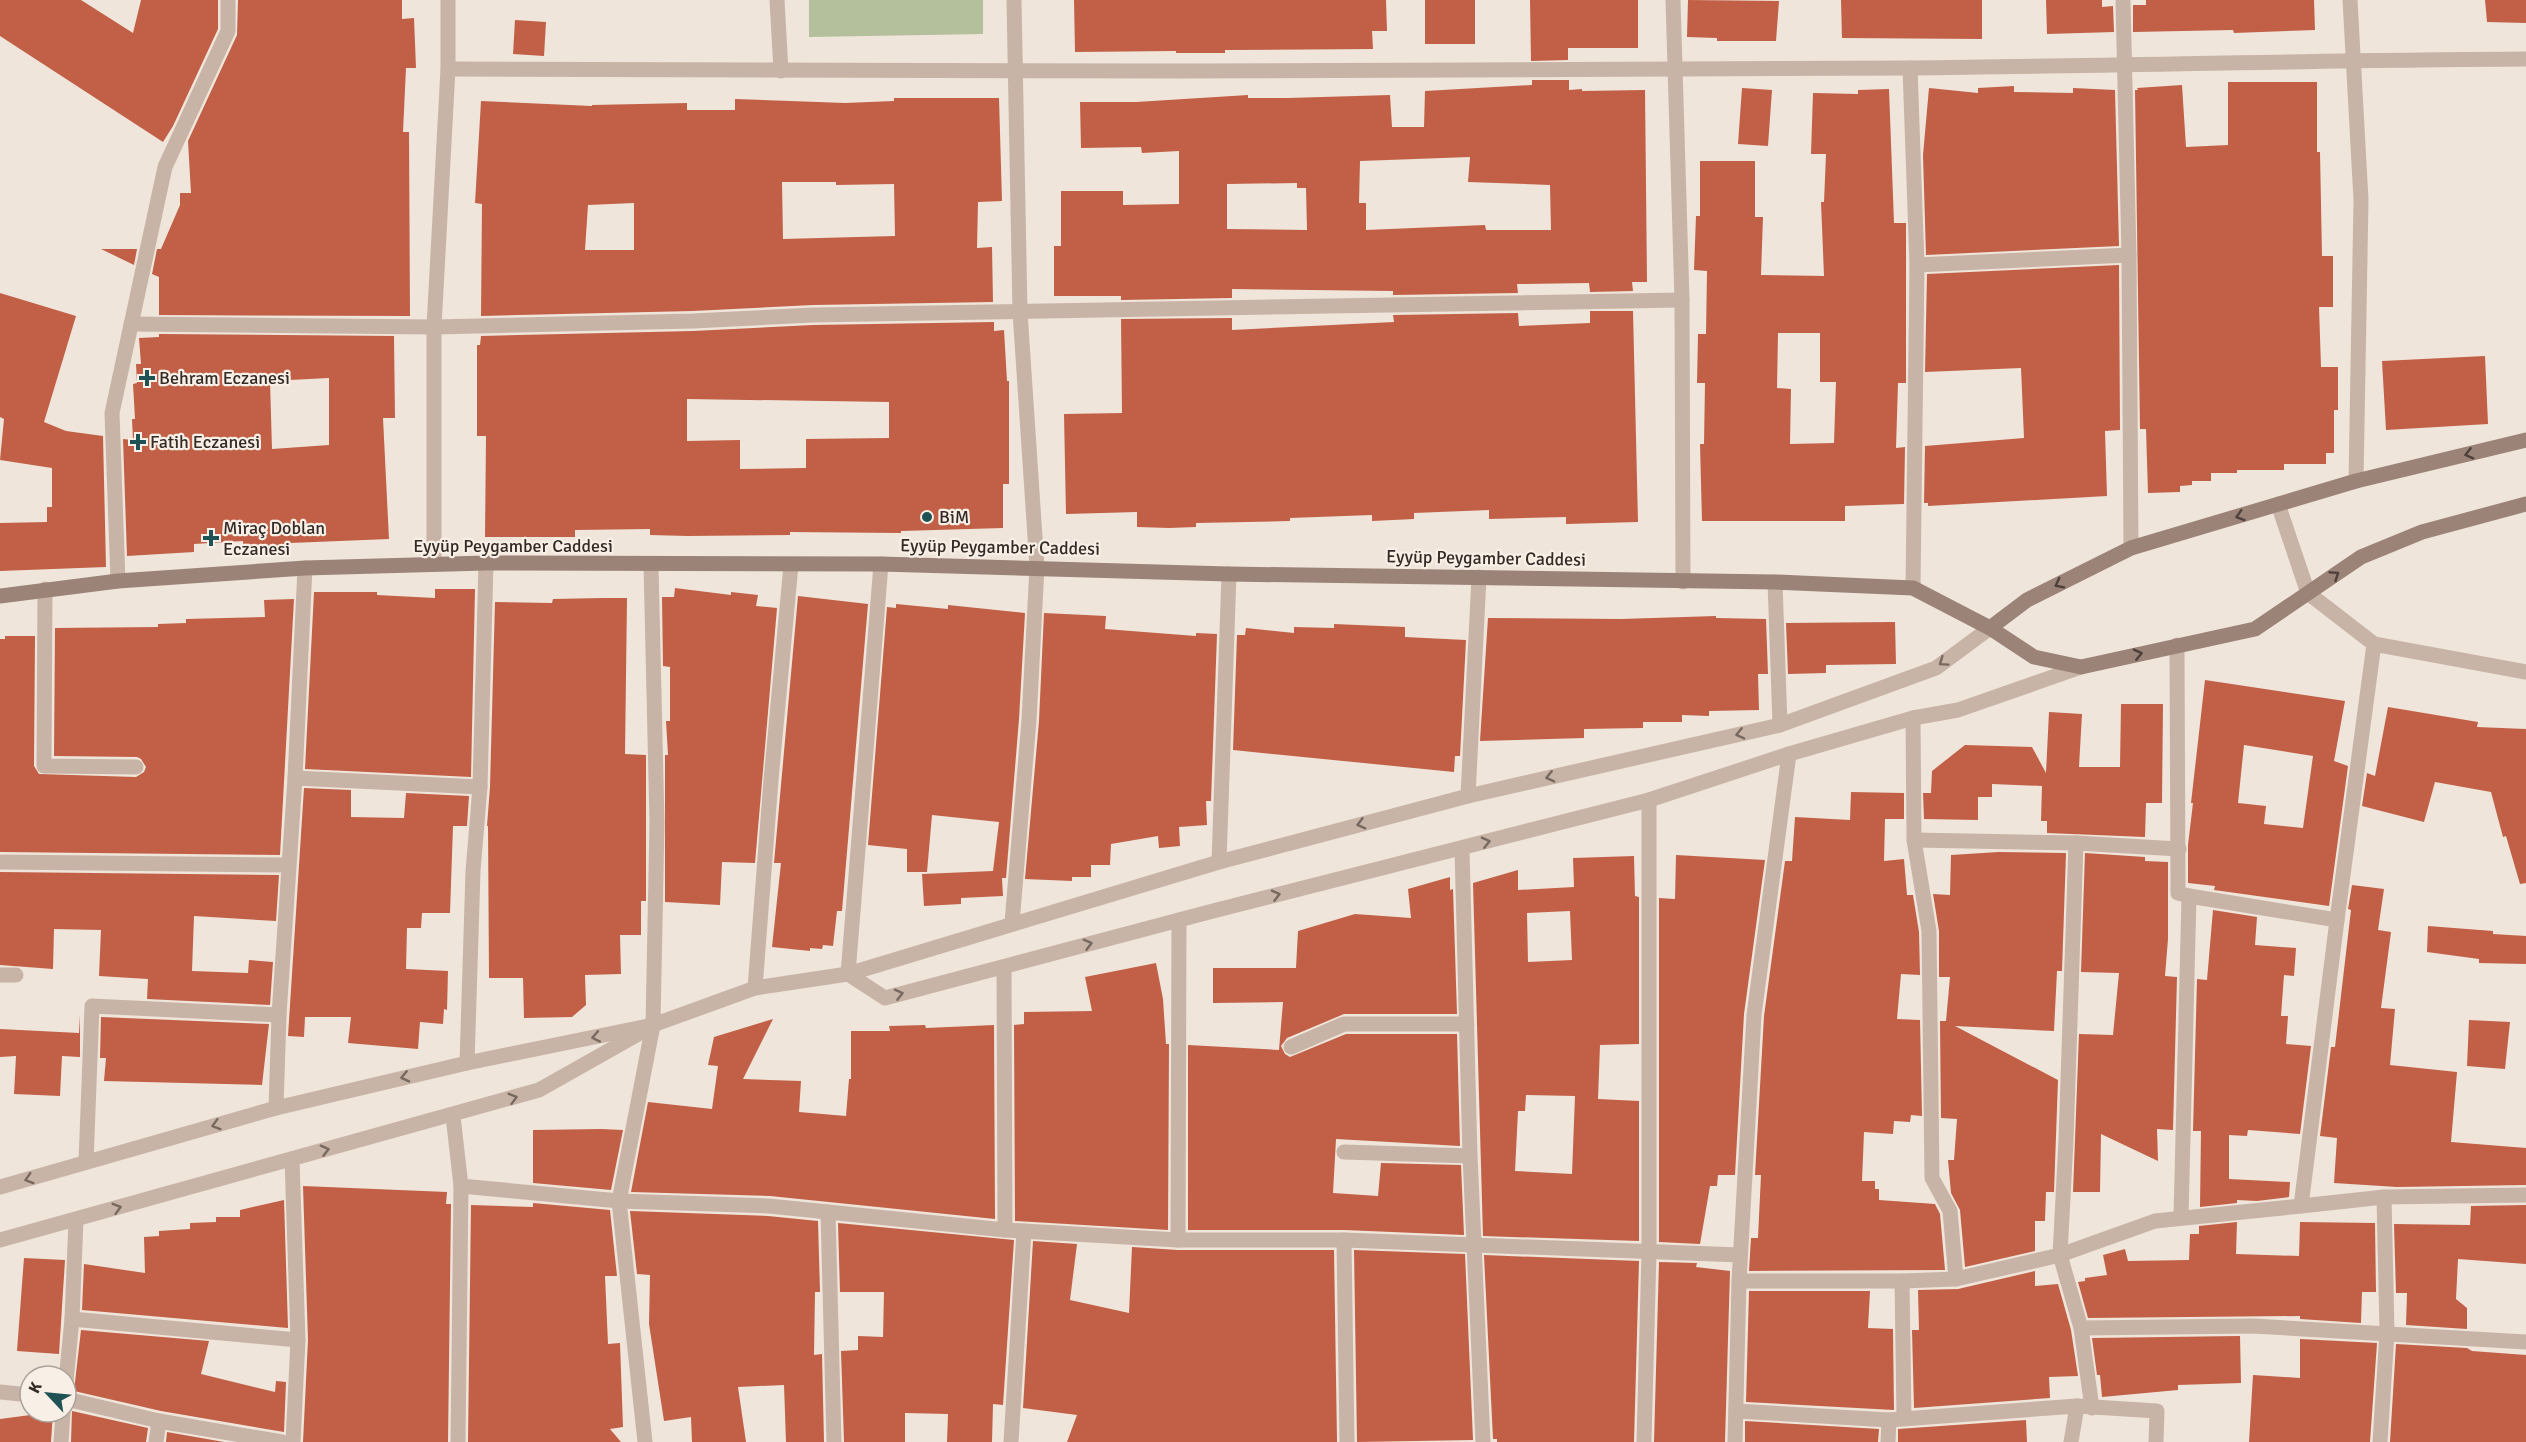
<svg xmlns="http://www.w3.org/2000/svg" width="2526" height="1442" font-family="Signika,sans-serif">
  <rect width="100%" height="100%" fill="#f0e5da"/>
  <path fill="#b4bf9b" d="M809,0H983V34L809,37Z"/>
  <g fill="#c16047" fill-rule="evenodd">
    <path d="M0,0H81L133,33L141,0H218V29L173,126L163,142L0,36Z"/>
    <path d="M238,0H402V19L414,18L416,68H406L403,132H409L410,316L159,315V277L152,274L157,249H161L180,205V193H191L188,141L237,35Z"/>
    <path d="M1074,0H1386L1387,31H1372L1373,49L1225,50V53H1176V51L1075,52Z"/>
    <rect x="1425" y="0" width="50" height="44"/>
    <path d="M1530,0H1638V48H1568V60L1531,61Z"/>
    <path d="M1688,0L1779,1L1776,41H1717V38L1687,37Z"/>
    <path d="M1841,0H1982V39L1842,38Z"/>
    <path d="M2046,0H2102V7L2113,6L2114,32L2047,34Z"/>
    <path d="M2146,0H2314L2315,30L2234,33L2233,30L2133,32V5H2146Z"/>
    <path d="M2485,0H2526V23L2487,22Z"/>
    <path d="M515,20L546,22L544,56L513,54Z"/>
    <path d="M1532,80H1569V90L1582,89V91L1645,90L1647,282H1632L1633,291L1590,292L1589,283L1517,284L1518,293L1393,295V291L1232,289V298L1121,300V296H1054V246H1061V191H1123V205L1179,204V151L1142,153L1141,147L1081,148L1080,102H1136L1248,95V98H1288L1390,95L1392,127H1424L1425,91L1532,85ZM1470,157L1468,182L1550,185L1551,230H1486L1485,225L1366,230V203H1359L1360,161ZM1297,183V188H1306L1307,230L1227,229V184Z"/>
    <path d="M2228,82H2317V152H2320L2322,256H2333V307H2319L2321,367H2338V410H2334V453H2326V464H2284V470H2237V473H2211V481H2192V485L2180,486V492L2148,493L2146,429H2140L2135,90H2138L2137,88L2182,85L2186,147L2228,145Z"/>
    <path d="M2014,86V92L2073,93V88L2115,90L2119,246L1926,255L1923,155L1929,88L1978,93V88Z"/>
    <path d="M1742,88L1772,90L1768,146L1738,144Z"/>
    <path d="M1889,89L1894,223H1906V383H1898L1896,448L1905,447L1904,504L1845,506V521H1702L1700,444H1704L1705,383H1697L1698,334H1706L1707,271L1694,270L1696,216H1700V161H1755V217H1763L1761,275L1824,276L1821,202H1824L1826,154H1811L1813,93L1858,94V90ZM1778,333H1820V382H1836L1834,443L1790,444L1791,389L1777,388Z"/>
    <path d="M894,98H999L1002,201L978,202L977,248L992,247L993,302L813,305L693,311L481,316L482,204L475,203L481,101L592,106V105L687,103V110H735V99L845,103L894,101ZM782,182H836V185L894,184L895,236L783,239ZM634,203V250H585L588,205Z"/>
    <path d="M101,249H137L134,265Z"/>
    <path d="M2119,265L2120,430L2105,431L2107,496L1928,506V503H1924L1925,446L2024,438L2021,368L1925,372L1927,274Z"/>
    <path d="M0,293L76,316L44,422L66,431L103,436L106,567L0,571V523L47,522V507H52V468L0,460L4,419L0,417Z"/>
    <path d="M1590,311H1633L1638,522L1566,524V517L1489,519V510L1414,513V519L1372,521V515L1290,518V521L1196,523V527L1169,528L1137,527V512L1066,514L1064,414L1122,413L1121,319L1232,318V330L1394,322L1393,315L1518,313L1519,326L1590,323Z"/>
    <path d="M994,322V331L1004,330L1007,381H1009V484H1003V528L901,531V533L790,532V535L688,536L650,535V529L575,530V537H485L486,436H477V345H480L481,336L693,331L813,325ZM687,399L889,402V438L806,439V468L740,469V440L687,441Z"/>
    <path d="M159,334L394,336L395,418H383L389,539L290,543V546L243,549V541L194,544V552L127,556L123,439L133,440L132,419H135L133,384L137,383L136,364H141L139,338L159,337ZM329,378V445L272,449L270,381Z"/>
    <path d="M2485,356L2488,424L2386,430L2382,361Z"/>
    <path d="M675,588L731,595V592L758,595L756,606L777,608L755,863L722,862L720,905L665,902V755H668L666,721H670V667L663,666L662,597H674Z"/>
    <path d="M435,589H475L471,777L305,769L314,592H377V595L435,598Z"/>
    <path d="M798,596L868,604L842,911H837L833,946L823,945L822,949L810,948V951L772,947L781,863H774Z"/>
    <path d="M603,598H627L625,754L646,755V901H641V935H620L621,974L585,975L586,1005L572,1017L524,1018L523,978H489L488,826H487L490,787L495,602L552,603L553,599Z"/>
    <path d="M294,599L280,855L0,852V639H5V636H35L34,766L39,774L136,777L144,772L146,767L141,759L137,757L54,756L55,628L158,627V624L186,623V619L265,617L264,600Z"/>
    <path d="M896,604L948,609V605L1025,613L1019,719L1006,878H1002L1003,896L961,898V904L924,906L922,874L993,871L999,822L932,815L927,872H907V849L868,845L887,607L896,608Z"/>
    <path d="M1044,613L1106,616L1105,629L1196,636V633L1217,634L1211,801H1206L1207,825L1179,827L1180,846L1159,848L1158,836L1111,844L1110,865H1091V877H1072V881L1025,879L1039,721Z"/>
    <path d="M1716,616V618L1766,619L1768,674H1758L1759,710L1709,711V716L1682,715V722H1643V728L1584,729V738L1480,741L1488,618L1621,619Z"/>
    <path d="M1895,622L1896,664L1826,665V673L1788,674L1786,623Z"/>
    <path d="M1334,624L1405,627V637L1466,640L1460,756H1455L1454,772L1233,750L1237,635H1245L1246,628L1294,633V627L1334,628Z"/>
    <path d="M2205,680L2345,701L2334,761L2348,766L2329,906L2214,890L2215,886L2188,883V845L2193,803H2191ZM2244,745L2313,756L2303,828L2264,824L2266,806L2238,803Z"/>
    <path d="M2121,704H2163L2162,803H2146L2145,837L2047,833V821H2041L2042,786L1992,784V797H1978V820L1924,819L1923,793H1931L1932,771L1965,745L2032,747L2046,773L2049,712L2082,714L2079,767H2120Z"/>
    <path d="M2388,707L2478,722L2477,727L2526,729V883L2520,884L2506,836L2503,837L2491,792L2435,782L2424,822L2362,806L2367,773L2375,776Z"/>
    <path d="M304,788L351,790V817L404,818L406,793L469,796L467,826H453L450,913H422L421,928H407L406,969L448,971L447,1010L444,1009L443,1024L420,1022L418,1049L348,1043L351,1017H305L304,1037L288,1036Z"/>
    <path d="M1851,792L1904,793V819H1885L1884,861L1904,859L1907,895H1913L1919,932L1920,975L1901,974L1897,1019L1920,1020L1922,1116L1911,1115L1910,1122L1894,1121L1893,1134L1864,1132L1862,1181H1875V1189H1879V1200L1935,1204L1940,1214L1945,1270L1749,1271L1751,1238H1758L1761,1175H1755L1764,1016L1785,861H1792L1795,817L1850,820Z"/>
    <path d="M1999,852L2066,853L2062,971H2057L2054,1031L1955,1026L2058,1080L2054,1192H2046L2045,1221H2035V1251L1965,1267L1960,1210L1951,1193L1948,1160H1954L1957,1119L1941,1118L1940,1021H1946L1950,977H1939V931L1933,894L1950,895L1951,855Z"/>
    <path d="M2085,853L2145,857V861L2168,862V939L2165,976L2177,977L2173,1130L2157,1129L2158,1161L2101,1134L2100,1192H2073L2079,1034L2113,1035L2119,973L2081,972Z"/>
    <path d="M1676,855L1765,860L1744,1014L1735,1175H1718L1717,1186H1710L1700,1244L1659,1242V898L1675,899Z"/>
    <path d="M1634,856L1635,896L1639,897V1044L1600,1045L1598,1099L1639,1101V1241L1483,1236L1473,883L1518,870V890L1574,887L1573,858ZM1570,911L1572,960L1528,962L1527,913ZM1526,1095L1575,1096L1572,1174L1515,1171L1518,1111H1525Z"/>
    <path d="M0,872L279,875L276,921L194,916L192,971L248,973L249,960L273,962L270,1005L147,999L148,979L99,976L101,930L54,929L53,969L0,965Z"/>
    <path d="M1450,877V890L1453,889L1457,1014H1344L1287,1038L1281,1046L1285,1054L1290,1057L1346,1034H1457L1460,1146L1336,1139L1333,1193L1378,1196L1381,1163L1461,1165L1464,1235L1344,1230H1188V1045L1279,1050L1283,1002L1213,1003V968H1296L1298,931L1355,914L1411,918L1408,889Z"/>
    <path d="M2352,885L2384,889L2378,930L2391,932L2381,1008L2395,1009L2390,1065L2457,1072L2451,1142L2526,1148V1185L2397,1187L2334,1183L2337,1138L2320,1136L2331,1047H2335L2351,910L2348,909Z"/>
    <path d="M2213,910L2257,917L2255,945L2296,948L2294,976L2284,975L2281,1016H2288L2286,1044L2311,1046L2300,1134L2248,1130L2247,1136L2229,1135V1179L2290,1182L2289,1197L2257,1201L2237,1200V1203L2200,1207L2201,1131H2193L2197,979L2207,980Z"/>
    <path d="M2428,926L2493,931V934L2526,936V964L2479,963V959L2427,952Z"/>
    <path d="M1156,963L1163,999L1166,1044H1169L1168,1230L1015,1221L1014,1025L1024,1024V1012L1092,1011L1085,977Z"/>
    <path d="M80,1015V1057L62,1056L60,1096L14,1094L16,1056L0,1057V1029L79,1033Z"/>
    <path d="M101,1017L269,1024L262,1085L104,1081L106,1058H100Z"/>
    <path d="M773,1019L743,1079L801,1081L799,1112L846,1116L849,1079H851V1031H890L889,1026L925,1025L926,1028L994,1025L995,1219L770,1196L631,1192L648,1102L712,1109L718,1066L708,1065L714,1037Z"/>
    <path d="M2469,1020L2510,1022L2505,1069L2467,1066Z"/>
    <path d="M601,1129L623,1130L611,1190L533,1183V1130Z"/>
    <path d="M303,1186L447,1192L446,1204H451L448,1442H303L308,1340Z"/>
    <path d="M284,1200L288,1328L82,1310L84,1264L145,1273L144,1237L159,1236V1231L190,1229V1223L216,1222V1217H240V1210Z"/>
    <path d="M533,1203L610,1210L617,1276H605L608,1344L620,1343L623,1427L610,1429L621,1442H468L471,1205L533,1207Z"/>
    <path d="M2526,1205V1264L2458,1259L2456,1299L2467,1308V1329L2406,1325L2407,1293H2396L2394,1224L2470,1225L2471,1206Z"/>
    <path d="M630,1211L768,1216L818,1221L820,1292H815L814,1355L822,1354L824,1442H786L784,1385L738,1387L746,1442H692L691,1417L664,1421L649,1324L650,1275L637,1274Z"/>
    <path d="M2237,1222L2236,1254L2299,1256L2300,1222L2375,1223L2376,1292H2362L2361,1323L2300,1319V1316L2088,1318L2078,1282L2085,1281V1278L2107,1275L2103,1255L2125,1249L2128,1261L2189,1260L2190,1234H2199V1226Z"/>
    <path d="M838,1223L1014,1240L1003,1405L993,1404L992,1442H947L948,1414L905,1413V1442H844L841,1351L858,1350V1336L883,1337L884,1292H840Z"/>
    <path d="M1033,1241L1077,1244L1070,1300L1129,1313L1132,1247L1178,1250H1334L1337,1442H1067L1077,1415L1023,1408Z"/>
    <path d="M1354,1250L1465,1254L1473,1440L1357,1442Z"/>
    <path d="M1484,1255L1639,1261L1634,1442H1497V1439H1493Z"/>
    <path d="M24,1258L65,1260L59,1354L17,1351Z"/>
    <path d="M1659,1262L1697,1263L1696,1267L1730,1271L1725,1442H1654Z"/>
    <path d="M2035,1271V1286L2058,1284L2071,1330L2078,1376L2049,1377L2050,1398L1914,1408L1912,1330H1919L1918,1290L1958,1289Z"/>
    <path d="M1749,1291H1870L1868,1328L1893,1329L1894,1410L1746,1402Z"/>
    <path d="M81,1330L209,1341L201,1374L275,1392L276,1381L286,1382L284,1432L161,1411L74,1391Z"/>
    <path d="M2240,1336L2241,1383L2178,1385V1390L2102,1397L2100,1375H2097L2092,1338Z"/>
    <path d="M2300,1339L2377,1343L2370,1442H2249L2253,1375L2300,1378Z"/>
    <path d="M2396,1344L2467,1348L2472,1351L2526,1355V1442H2390Z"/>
    <path d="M72,1411L148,1428L146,1442H71Z"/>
    <path d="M53,1412L51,1442H0V1419Z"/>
    <path d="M2026,1420L2027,1442H1898V1429Z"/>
    <path d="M1745,1421L1879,1429L1878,1442H1745Z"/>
    <path d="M167,1432L224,1442H166Z"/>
  </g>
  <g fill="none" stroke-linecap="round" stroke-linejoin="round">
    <g stroke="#c8b4a6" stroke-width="15">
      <path d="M777,0L781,71"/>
      <path d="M1673,0L1682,300L1683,582"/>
      <path d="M2123,0L2129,255L2131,548"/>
      <path d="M2350,0L2361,200L2356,481"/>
      <path d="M1910,68L1917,265L1913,588"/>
      <path d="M448,69C935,72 1423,72 1910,68C2115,66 2321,60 2526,59"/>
      <path d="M1917,265L2129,255"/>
      <path d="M131,324L434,327L693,321L813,315L1682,300"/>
      <path d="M118,581L112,413L165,167L228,31V0"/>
      <path d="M1775,582L1780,725"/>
      <path d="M45,589L44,766L136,767"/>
      <path d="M2374,644L2337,920L2301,1206L2384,1197L2526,1195"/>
      <path d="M2177,645L2178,893L2189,896L2181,1217"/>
      <path d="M1913,718L1914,840L1929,931L1932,1178L1950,1211L1956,1279"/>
      <path d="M295,778L480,787"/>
      <path d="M1468,796L1479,577"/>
      <path d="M1914,840L2076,843L2179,849"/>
      <path d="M1462,849L1470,1156L1483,1442"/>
      <path d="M0,862L288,865"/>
      <path d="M1219,862L1229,574"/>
      <path d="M2189,896L2337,920"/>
      <path d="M1012,923L1029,720L1037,567"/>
      <path d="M1004,967L1005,1230"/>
      <path d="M848,974L881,564"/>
      <path d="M0,975H16"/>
      <path d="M755,988L771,780L791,565"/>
      <path d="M1291,1047L1344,1024H1467"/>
      <path d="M467,1063L473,871L480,787L486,563"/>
      <path d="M276,1108L279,1015L295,778L305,568"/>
      <path d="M453,1116L461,1186L619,1201L769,1206L1005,1230L1178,1240H1344L1740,1255"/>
      <path d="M1344,1152L1470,1156"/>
      <path d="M292,1159L298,1340L293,1442"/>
      <path d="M86,1162L92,1006L279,1015"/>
      <path d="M828,1212L834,1442"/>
      <path d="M1178,1240L1179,920"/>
      <path d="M1344,1240L1347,1442"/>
      <path d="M1739,1281H1902L1956,1279L2060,1255L2066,1140L2076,843"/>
      <path d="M1902,1281L1904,1418"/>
      <path d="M72,1319L298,1340"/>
      <path d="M2081,1328L2253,1326L2526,1342"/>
      <path d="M66,1381L72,1319L76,1220"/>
      <path d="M0,1392L30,1395"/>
      <path d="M66,1399L159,1421L282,1442"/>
      <path d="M2092,1408L2081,1328L2060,1255L2155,1221L2301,1206"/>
      <path d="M1736,1411L1889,1420L2077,1406L2157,1411L2156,1442"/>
      <path d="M61,1442L63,1412"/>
      <path d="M156,1442L159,1421"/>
      <path d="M458,1442L461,1186"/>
      <path d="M645,1442L619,1201L653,1025L657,823L651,565"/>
      <path d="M1011,1442L1024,1231"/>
      <path d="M1644,1442L1649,1252V800"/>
      <path d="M1735,1442L1739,1281L1754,1015L1789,754"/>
      <path d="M1888,1442L1889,1420"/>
      <path d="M2071,1442L2077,1406"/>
      <path d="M2380,1442L2387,1333L2384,1197"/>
    </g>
    <g stroke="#c8b4a6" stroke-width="15">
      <path d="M1014,0L1020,312L1037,567"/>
      <path d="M2278,504L2308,593L2374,644L2526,672"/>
      <path d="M434,564V327L448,69V0"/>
      <path d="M848,974L885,998L1213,911L1649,800L1789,754L1913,718L1958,710L2081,667"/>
      <path d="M0,1187L276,1108L467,1063L653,1025L755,988L848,974L1219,862L1468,796L1780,725L1936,668L1990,628"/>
      <path d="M0,1240L539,1090L640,1033"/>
    </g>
    <g stroke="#9b8378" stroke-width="15">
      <path d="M0,596L118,581L305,568L486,563L881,564L1229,574L1775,582L1913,588L1990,628L2034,657L2081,667L2255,629L2361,557L2422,532L2526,504"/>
      <path d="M1990,628L2027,600L2131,548L2356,481L2526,440"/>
    </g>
  </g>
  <defs><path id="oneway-chevron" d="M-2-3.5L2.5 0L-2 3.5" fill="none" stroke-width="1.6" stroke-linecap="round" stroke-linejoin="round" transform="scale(1.5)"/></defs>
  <g stroke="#4e413b">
    <use href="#oneway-chevron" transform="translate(2469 454) rotate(166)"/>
    <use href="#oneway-chevron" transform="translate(2240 516) rotate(163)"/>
    <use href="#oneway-chevron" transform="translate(2335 575) rotate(-34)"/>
    <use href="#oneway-chevron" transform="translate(2059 584) rotate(153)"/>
    <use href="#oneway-chevron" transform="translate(2138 654) rotate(-13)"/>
  </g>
  <g stroke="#776960">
    <use href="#oneway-chevron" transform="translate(1943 662) rotate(145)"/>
    <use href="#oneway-chevron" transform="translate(1740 734) rotate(167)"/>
    <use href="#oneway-chevron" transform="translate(1550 777) rotate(167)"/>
    <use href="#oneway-chevron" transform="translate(1361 824) rotate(165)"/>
    <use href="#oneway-chevron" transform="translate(1486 842) rotate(-14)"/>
    <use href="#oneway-chevron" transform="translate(1276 895) rotate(-14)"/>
    <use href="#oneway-chevron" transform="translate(1088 944) rotate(-15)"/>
    <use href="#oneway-chevron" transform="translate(899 994) rotate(-14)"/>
    <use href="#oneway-chevron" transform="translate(596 1037) rotate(169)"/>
    <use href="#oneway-chevron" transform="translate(405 1077) rotate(167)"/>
    <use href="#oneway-chevron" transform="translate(513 1098) rotate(-16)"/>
    <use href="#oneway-chevron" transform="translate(216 1125) rotate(164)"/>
    <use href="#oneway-chevron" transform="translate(325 1150) rotate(-15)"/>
    <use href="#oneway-chevron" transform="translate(29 1179) rotate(163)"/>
    <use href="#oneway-chevron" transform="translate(117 1208) rotate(-16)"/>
  </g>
  <g fill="#1e5254" stroke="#f8efe6" stroke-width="2">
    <path d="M144 369h6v6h6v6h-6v6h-6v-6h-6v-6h6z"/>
    <path d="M135 433h6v6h6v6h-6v6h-6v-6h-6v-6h6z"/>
    <circle cx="927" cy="517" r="6"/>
    <path d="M208 529h6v6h6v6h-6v6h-6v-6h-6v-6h6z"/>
  </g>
  <g text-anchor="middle" stroke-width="4.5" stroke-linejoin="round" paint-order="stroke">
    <g font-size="18" fill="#342b27" stroke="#f8efe6" text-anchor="start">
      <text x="159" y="384">Behram Eczanesi</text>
      <text x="150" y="448">Fatih Eczanesi</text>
      <text x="939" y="523">BiM</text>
      <text x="223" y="534">Miraç Doblan<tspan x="223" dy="21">Eczanesi</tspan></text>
    </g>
    <g font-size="18" fill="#342b27" stroke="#f8efe6">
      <text x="513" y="552">Eyyüp Peygamber Caddesi</text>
      <text transform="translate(1000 547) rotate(1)" y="6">Eyyüp Peygamber Caddesi</text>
      <text transform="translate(1486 558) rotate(1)" y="6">Eyyüp Peygamber Caddesi</text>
    </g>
  </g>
  <g transform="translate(48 1394) rotate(296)"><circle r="28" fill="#f8efe6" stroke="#aaa19a" stroke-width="1.5"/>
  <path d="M0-4.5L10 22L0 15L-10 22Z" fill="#1e5254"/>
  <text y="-9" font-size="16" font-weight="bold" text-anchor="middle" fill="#342b27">K</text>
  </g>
</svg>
